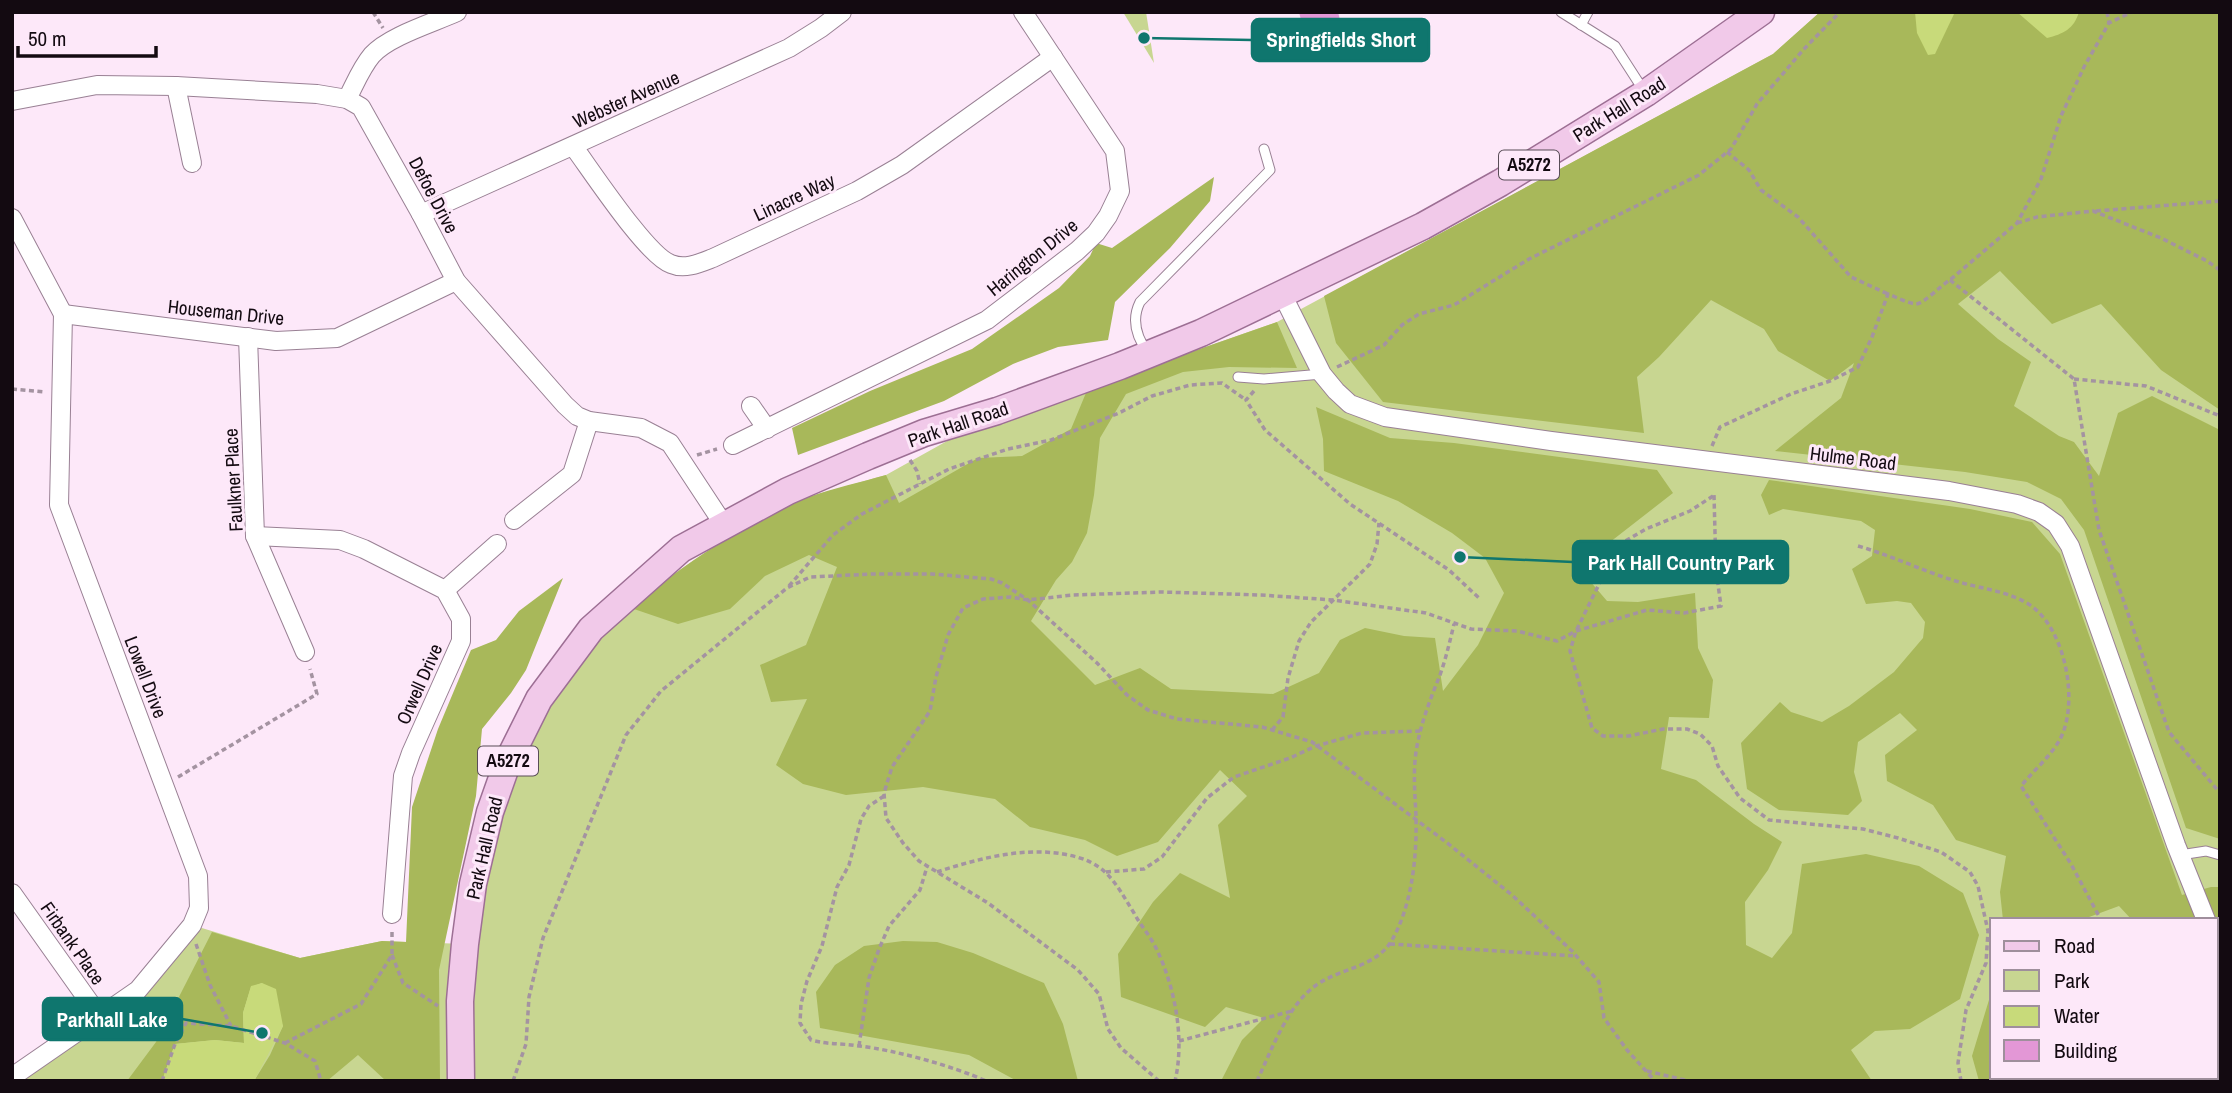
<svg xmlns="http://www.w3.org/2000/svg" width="2232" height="1093" font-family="'Archivo Narrow',sans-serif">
  <rect width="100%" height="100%" fill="#fde8f9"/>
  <g fill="#c8d691" fill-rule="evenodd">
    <path d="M1123,12H1146L1154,63Z"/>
    <path d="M1820,12H2220V1081H472L470,1051L480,926L493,847L514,777L538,723L574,667L614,622L660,583L740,530L808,497L886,475L965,431L1277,322L1773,54ZM1992,920H2216V1077H1992Z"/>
    <path d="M192,925L300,958L382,941L465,944L461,1081H12L138,990Z"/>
  </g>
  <g fill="#a8b85a">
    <path d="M1820,12H2220V410L2161,370L2101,304L2052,324L2000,271L1958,304L1998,339L2031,362L2014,406L2059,436L2074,442L2099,476L2118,413L2152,396L2220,430V839L2186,828L2084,530L2061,499L2027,482L1965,472L1775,451L1841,398L1854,363L1830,381L1778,351L1764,329L1711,300L1659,357L1637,377L1644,433L1383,402L1336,343L1324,296L1773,54Z"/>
    <path d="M1214,177L1210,201L1170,248L1115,302L1108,340L1058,347L1013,364L944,401L798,455L792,428L870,391L972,349L1059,288L1090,256L1096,243L1112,248Z"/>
    <path d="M1277,322L1297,368L1229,367L1183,372L1126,394L1100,438L1094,495L1087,533L1072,562L1056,580L1031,621L1095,685L1140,668L1171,689L1273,694L1319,673L1340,640L1365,628L1404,636L1435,638L1443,691L1478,645L1504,593L1485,558L1452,533L1398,501L1324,471L1323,439L1316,407L1390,438L1454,443L1657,470L1673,493L1578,567L1607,601L1638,602L1695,593L1698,648L1713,680L1709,718L1669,717L1661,769L1696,780L1754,824L1782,842L1768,870L1745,902L1746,945L1772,958L1792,933L1802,864L1866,854L1919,866L1963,893L1979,935L1960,999L1910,1029L1875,1031L1851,1050L1872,1081H1221L1242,1040L1264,1018L1226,1007L1205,1027L1121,997L1118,954L1153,902L1180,873L1230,898L1218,825L1247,796L1220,770L1158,842L1117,856L1085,840L1030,827L995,799L923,787L846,795L803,784L776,765L807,699L771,702L760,665L806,645L837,567L809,555L765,576L730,609L678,624L631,608C680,567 749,519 809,497C834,488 861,482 886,475L899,503L978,458L1022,456L1071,429L1088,388Z"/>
    <path d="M1769,480L1970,509L2032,522L2060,554L2182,895L2211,887H2220V1081H2216L2214,1077H2216V920H2132L2119,906L2081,920H2003L2000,892L2006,856L1956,840L1933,805L1887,781L1885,755L1917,730L1900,713L1858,742L1854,772L1862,801L1848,815L1779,810L1747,789L1741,743L1780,702L1791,712L1822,722L1849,706L1894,672L1923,638L1925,622L1911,603L1897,601L1866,604L1852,569L1872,556L1875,530L1861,521L1783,509L1769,515L1761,495Z"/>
    <path d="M563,578L526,670L511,693L482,729L476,796L439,970L440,1081H386L358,1055L327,1081H254L270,1055L283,1026L262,983L251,987L243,1013L244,1043L215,1040L175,1044L162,1081H127L156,1042L212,932L300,958L382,941L406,942L412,807L438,729L471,650L496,640L519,611Z"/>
    <path d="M903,941L937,942L973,953L1044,983L1063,1024L1078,1081H1017L969,1055L820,1028L816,992L835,965L864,946Z"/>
    <path d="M1992,990V1077H2027L2026,1081H1979L1972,1056Z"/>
  </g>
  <g fill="#c8da7a">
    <path d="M1915,12H1955L1935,54L1928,55L1917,33Z"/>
    <path d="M2017,12H2079C2074,29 2063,34 2047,38Z"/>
    <path d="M262,983L276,989L283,1026L254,1081H162L175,1044L215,1040L244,1043L243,1013L251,986Z"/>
  </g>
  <path fill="#e397d6" d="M1299,12H1338L1343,32L1306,40Z"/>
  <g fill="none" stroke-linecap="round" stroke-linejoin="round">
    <defs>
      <g id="service">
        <path d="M1561,12L1615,46L1644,91"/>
        <path d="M1581,25L1588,12"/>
        <path d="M1148,353C1137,338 1131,320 1140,302L1270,170L1264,149"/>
        <path d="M1238,377L1264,379L1322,374"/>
        <path d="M2180,855L2206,851L2220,855"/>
      </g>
      <g id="minor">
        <path d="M176,86L192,163"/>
        <path d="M347,99C355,84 361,68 372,55C389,36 433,23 457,12"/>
        <path d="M12,101L97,85L176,86L317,94L347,99L361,107L421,214L456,281L565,405L577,416L589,421L641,428L670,443L724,525"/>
        <path d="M573,146C591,170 647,256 671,264C685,270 700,263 713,258L857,191L902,165L1053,57"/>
        <path d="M421,214L789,48L821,28L842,12"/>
        <path d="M12,218L63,314L59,505L198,876L199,908L192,925L138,990L12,1077"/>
        <path d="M1282,294L1322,374L1336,391L1350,404L1385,417L1551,441L1949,491L2017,504L2039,512L2056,524L2070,546L2176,845L2206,920"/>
        <path d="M63,314L276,341L337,338L456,281"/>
        <path d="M248,337L255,536L305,652"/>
        <path d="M751,406L767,429"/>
        <path d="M733,445L987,320L1077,251L1096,233L1108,216L1120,191L1115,151L1023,12"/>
        <path d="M514,520L572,474L589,421"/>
        <path d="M255,536L340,540L364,549L445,590L461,619V641L411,753L403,776L392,914"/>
        <path d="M445,590L497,544"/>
        <path d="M12,893L100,1017"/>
        <path d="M2216,945L2220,953"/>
      </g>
      <path id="primary" d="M461,1081L460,1001L465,944L473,884L490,812L508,761L539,699L591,629L681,549L788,491L868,456L924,433L997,411L1120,366L1201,333L1423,226L1500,183L1646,93L1761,12"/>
    </defs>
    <use href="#service" stroke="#998094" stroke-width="11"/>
    <use href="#minor" stroke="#998094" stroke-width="20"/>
    <use href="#primary" stroke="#9d6f94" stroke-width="29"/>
    <g stroke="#a493a1" stroke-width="3.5" stroke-dasharray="5 3.5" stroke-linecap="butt">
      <path d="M373,12L383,28"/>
      <path d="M2107,12L2109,23"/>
      <path d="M1727,152L1749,170L1761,190L1798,217L1851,277L1888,294"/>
      <path d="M2096,211L2220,201"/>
      <path d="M2017,223L2037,217L2093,211L2161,238L2207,261L2220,270"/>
      <path d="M1950,280L2074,379L2099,530L2169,732L2220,793"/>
      <path d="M1337,367L1384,345L1402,325L1419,314L1454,305L1529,259L1699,175L1731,149L1757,104L1804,49L1840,12"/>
      <path d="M2074,379L2146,386L2220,416"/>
      <path d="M12,389L45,392"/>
      <path d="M1254,391L1246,400L1265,430L1350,504L1449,570L1479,598"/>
      <path d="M1712,446L1720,427L1791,394L1830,381L1858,367L1872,337L1888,294C1896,297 1907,303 1916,304C1924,304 1941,285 1950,280L2017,223L2041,179L2061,116L2084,67L2109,23L2132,12"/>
      <path d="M697,455L717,449"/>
      <path d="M910,460L917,471L920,484"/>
      <path d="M1713,496L1690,511L1646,529L1622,543L1608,566L1576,631L1570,651L1592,728L1603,736H1629L1663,729H1687L1700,734L1712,746L1718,766L1740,798L1769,820L1863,829L1898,838L1941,852L1970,872L1978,886L1988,931L1986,963L1966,1010L1958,1063L1961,1081"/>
      <path d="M1858,546C1893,556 1925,572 1959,582C1983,589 2008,591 2030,605C2066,629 2080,705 2059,741C2049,758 2033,771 2021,786L2071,864L2101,920"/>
      <path d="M789,586L833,535L862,514L949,469L1008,449L1051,440L1119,413L1152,396L1190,385L1222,383L1246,400"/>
      <path d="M1272,730L1283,717L1288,678L1299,641L1311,622L1370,564L1377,544L1379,523"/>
      <path d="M178,777L317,694L310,669"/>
      <path d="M884,796L869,806L861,819L849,865L837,887L822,946L807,981L801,1004L800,1023L811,1040C829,1045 842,1043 859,1046C895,1050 953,1066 986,1081"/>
      <path d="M937,872C977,859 1021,847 1063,854C1106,861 1114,881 1134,913C1141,926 1151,937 1157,950C1175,988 1185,1039 1175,1081"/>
      <path d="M1106,872L1144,869L1162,857L1207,798L1234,777L1290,758L1316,746L1362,733L1420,731"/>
      <path d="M196,944L210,985L231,1026"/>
      <path d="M1390,944L1576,956"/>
      <path d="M392,955L403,983L438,1006"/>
      <path d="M1179,1041L1292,1011"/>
      <path d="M285,1043L361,1004L392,955V929"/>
      <path d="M859,1046L869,978L879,949L889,926L920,890L927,867"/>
      <path d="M1647,1071L1689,1081"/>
      <path d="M2170,1077L2172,1081"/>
      <path d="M162,1081L175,1044L186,1023L231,1026L285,1043L315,1061L321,1081"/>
      <path d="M513,1081L526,1044L529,997L543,938L626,735L661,691L787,588L810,577L873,574H932L991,579L1002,583L1028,600L1097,663L1127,695L1148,710L1177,719L1262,727L1312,742L1446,842L1512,895L1572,951L1599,982L1604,1018L1627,1050L1655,1081"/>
      <path d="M1159,1081L1121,1048L1108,1029L1099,994L1078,970L988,903L919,861L903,843L886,818L884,793L892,767L930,711L936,677L948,635L963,608L983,599L1011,597L1028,600L1073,595L1162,592L1261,595L1333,600L1426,613L1471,629L1517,631L1557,641L1576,631L1647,610L1684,613L1721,606L1716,570L1714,495"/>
      <path d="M1257,1081C1271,1051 1288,1005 1315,986C1339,968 1376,968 1392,940C1412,905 1417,857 1416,816C1415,795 1413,773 1416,752C1420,725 1430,700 1440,675C1446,658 1450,641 1454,624"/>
      <path d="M2036,1081L2037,1077"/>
    </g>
    <use href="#service" stroke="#fff" stroke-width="9"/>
    <use href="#minor" stroke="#fff" stroke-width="18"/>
    <use href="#primary" stroke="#f1c9e9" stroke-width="26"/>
  </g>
  <g text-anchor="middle" stroke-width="6" stroke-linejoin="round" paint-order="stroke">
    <g fill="#fde8f9" stroke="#594d57" stroke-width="2">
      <rect x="1499" y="150.5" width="60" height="29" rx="5"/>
      <rect x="478" y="746.5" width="60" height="29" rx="5"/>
    </g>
    <g font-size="18" font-weight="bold" fill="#130a11">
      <text x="1529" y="171">A5272</text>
      <text x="508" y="767">A5272</text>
    </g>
    <g font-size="19" fill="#130a11" stroke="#fde8f9">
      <text transform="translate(626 99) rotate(-24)" y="7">Webster Avenue</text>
      <text transform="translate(1619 109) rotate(-32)" y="7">Park Hall Road</text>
      <text transform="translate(434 195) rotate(62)" y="7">Defoe Drive</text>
      <text transform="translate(794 197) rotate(-25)" y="7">Linacre Way</text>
      <text transform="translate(1032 257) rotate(-39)" y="7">Harington Drive</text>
      <text transform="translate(226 312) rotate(6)" y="7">Houseman Drive</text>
      <text transform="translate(958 424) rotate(-19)" y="7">Park Hall Road</text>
      <text transform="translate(1853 458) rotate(7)" y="7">Hulme Road</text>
      <text transform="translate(233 480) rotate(-93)" y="7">Faulkner Place</text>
      <text transform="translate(146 677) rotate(69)" y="7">Lowell Drive</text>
      <text transform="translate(419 684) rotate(-66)" y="7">Orwell Drive</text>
      <text transform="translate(484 848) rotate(-77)" y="7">Park Hall Road</text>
      <text transform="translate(73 943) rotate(55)" y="7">Firbank Place</text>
    </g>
  </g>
  <path fill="none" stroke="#0f766e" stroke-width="2.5" d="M1144 38L1252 40M1460 557L1573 562M262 1033L182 1019"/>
  <g fill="#0f766e" stroke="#fde8f9" stroke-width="2.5">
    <circle cx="1144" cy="38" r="7"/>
    <circle cx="1460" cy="557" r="7"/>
    <circle cx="262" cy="1033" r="7"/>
  </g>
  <g fill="#0f766e" stroke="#0f766e" stroke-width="2.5">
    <rect x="1252" y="19" width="177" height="42" rx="7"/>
    <rect x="1573" y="541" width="215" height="42" rx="7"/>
    <rect x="43" y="998" width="139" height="42" rx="7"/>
  </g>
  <g font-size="21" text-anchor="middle" font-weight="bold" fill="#fff">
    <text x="1341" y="47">Springfields Short</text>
    <text x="1681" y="570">Park Hall Country Park</text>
    <text x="112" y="1027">Parkhall Lake</text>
  </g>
  <rect width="2232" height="1093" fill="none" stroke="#130a11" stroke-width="28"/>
  <rect x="1990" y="918" width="228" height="161" fill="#fde8f9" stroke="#9f8f9c" stroke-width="2"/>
  <rect x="2004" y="941" width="35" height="10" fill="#f1c9e9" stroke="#9f8f9c" stroke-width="2"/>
  <text x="2054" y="953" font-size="21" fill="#130a11">Road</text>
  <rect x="2004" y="970" width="35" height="21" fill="#c8d691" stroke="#9f8f9c" stroke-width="2"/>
  <text x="2054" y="988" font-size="21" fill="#130a11">Park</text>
  <rect x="2004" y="1006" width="35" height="21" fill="#c8da7a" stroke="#9f8f9c" stroke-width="2"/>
  <text x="2054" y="1023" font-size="21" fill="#130a11">Water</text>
  <rect x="2004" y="1040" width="35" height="21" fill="#e397d6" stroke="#9f8f9c" stroke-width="2"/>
  <text x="2054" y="1058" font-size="21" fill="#130a11">Building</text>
  <path d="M18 46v10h138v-10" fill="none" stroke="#130a11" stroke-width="3.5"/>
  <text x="28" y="46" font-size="21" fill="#130a11" stroke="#fde8f9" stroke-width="5" paint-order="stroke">50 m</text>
</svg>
